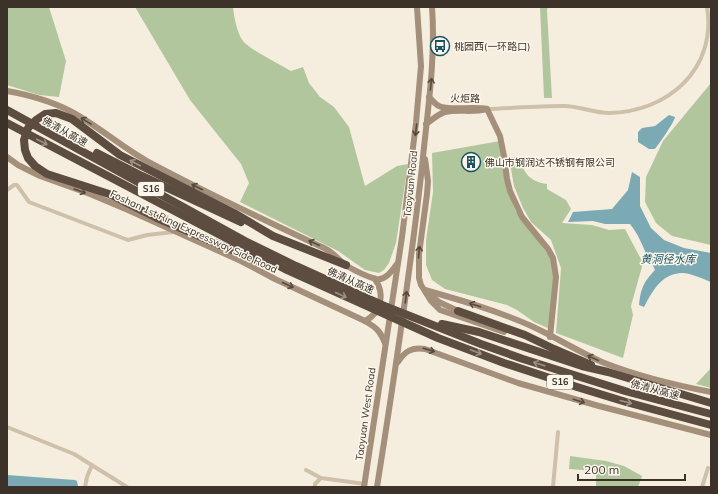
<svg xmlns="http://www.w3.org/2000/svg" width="718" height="494" font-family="Mulish,'Noto Sans SC',sans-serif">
  <rect width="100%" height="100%" fill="#f5eedf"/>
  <g fill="#b2c69d">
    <path d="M7,7H49L66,61L59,97L39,95L7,85Z"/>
    <path d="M135,7H233C234,17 237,33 243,41C249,49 281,65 291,71L303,67L309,83L320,97L334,107L349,127L365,186L397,166L408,164L396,243L389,263L384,270L379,273L365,270L338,251L240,202L249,183L241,164L190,100Z"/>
    <path d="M540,7H548L547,10L552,98H544Z"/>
    <path d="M711,83V245L672,236L656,223L645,202L646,177L663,141Z"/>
    <path d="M500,141L511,199L515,210L550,257L555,278L550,329L534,322L517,310L507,305L445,289L432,280L426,265V240L433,192L432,153Z"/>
    <path d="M518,157C525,173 528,181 547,184V189L566,200L571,209L562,223L592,225L609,230L625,229L643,263L631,306L633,315L623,358L556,333L561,268L551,240L531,222L523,208L514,186L509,158Z"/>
    <path d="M711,368V388L696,384Z"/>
    <path d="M570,456L606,461L624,466L642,476L638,487H596V471L569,469Z"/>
  </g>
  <g fill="#7baab5">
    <path d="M669,115L675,117C675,121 659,144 655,149H649L638,142V132L642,128L655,126Z"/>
    <path d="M632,172L640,177V206L651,228L664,240L684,248L711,253V282C704,279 688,272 681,273C661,274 652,292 644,307L639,305C641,288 643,283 655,270C653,264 649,261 647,256C642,244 638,234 630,224H605L593,221L568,222L573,212L612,209L628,190Z"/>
    <path d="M7,475L75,480L77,481L78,486L7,487Z"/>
  </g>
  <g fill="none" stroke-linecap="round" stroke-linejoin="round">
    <g stroke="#cfc0a9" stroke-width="4">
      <path d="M487,109C513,108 538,106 564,106C579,106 594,113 609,113C668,112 717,69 707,7"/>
      <path d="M7,190L14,185H17L29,202L128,240L147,235L174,232"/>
      <path d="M7,427L74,454L127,487"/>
      <path d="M306,470L321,478L365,484"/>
      <path d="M85,487L87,477L92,465"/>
      <path d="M315,487V484L321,478"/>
      <path d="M553,487L558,432"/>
      <path d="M702,487L708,468"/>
    </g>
    <g stroke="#a38f7a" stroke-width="6">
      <path d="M7,91C29,95 51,101 70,111C97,125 120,146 147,161C205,192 264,220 324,248C333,252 338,259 345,265C352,269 368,277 376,279C385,281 392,271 397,264"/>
      <path d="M487,109L500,136L504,156L507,179L510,191L522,217L548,249L553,258L556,277L550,337"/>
      <path d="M426,124C432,120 438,114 445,112C459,109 473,113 487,109C475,106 447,111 439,106C435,104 432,100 429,97"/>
      <path d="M7,157L18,165L40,176L90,194L128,210L241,261L275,279L365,321C377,328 380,331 385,343"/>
      <path d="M425,159L428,181L427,194L419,254V278L421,285L431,301L440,310L504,332"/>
      <path d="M425,290C460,300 495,310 529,325C554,336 577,351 602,362C637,376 674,385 711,392"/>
      <path d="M427,292L439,302L458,311"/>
      <path d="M365,321C382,312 385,294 375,279"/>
      <path d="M398,362C405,351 412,347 425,349L518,383L599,406L711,435"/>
      <path d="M364,487L402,237L416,123L421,66L417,7"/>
      <path d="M377,487C394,380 410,274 422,167C427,114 436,60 432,7"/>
    </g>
    <g stroke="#5d4d40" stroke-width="8">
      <path d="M7,110L245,241L296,266L382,305L481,344L523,359L625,391L711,414"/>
      <path d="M7,123L285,269L438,338L504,363L577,387L626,402L711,425"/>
      <path d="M97,153L142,176L241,222"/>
      <path d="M258,261L157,218L109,194L47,174L35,166L28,158L25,150L24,140L28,128L36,120L45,114L56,113L72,119L120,155L234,213L273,236L346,265"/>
      <path d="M458,311L525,335L554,349L591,365"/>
      <path d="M442,324L479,332L582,366L608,372L711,403"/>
    </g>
  </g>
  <defs><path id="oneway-shaft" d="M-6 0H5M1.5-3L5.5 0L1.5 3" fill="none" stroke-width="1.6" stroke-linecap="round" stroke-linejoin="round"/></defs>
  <g stroke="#56493e">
    <use href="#oneway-shaft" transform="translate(431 84) rotate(-84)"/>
    <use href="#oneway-shaft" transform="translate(86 121) rotate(-149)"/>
    <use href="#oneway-shaft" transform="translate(416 130) rotate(97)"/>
    <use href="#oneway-shaft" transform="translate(197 187) rotate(-153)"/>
    <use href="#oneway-shaft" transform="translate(80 191) rotate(20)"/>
    <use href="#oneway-shaft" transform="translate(314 243) rotate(-155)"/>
    <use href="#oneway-shaft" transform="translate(419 252) rotate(-85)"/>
    <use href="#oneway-shaft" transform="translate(288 285) rotate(25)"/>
    <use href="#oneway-shaft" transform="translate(406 297) rotate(-83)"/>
    <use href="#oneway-shaft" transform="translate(475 305) rotate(-162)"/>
    <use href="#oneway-shaft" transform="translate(429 350) rotate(16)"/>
    <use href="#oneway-shaft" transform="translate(593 358) rotate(-155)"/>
    <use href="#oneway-shaft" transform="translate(579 401) rotate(17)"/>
  </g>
  <g stroke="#9d9185">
    <use href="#oneway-shaft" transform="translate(42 142) rotate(27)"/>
    <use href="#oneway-shaft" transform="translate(135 163) rotate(-153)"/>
    <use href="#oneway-shaft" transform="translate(341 295) rotate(25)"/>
    <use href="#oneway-shaft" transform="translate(476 352) rotate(21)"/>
    <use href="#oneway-shaft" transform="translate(539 364) rotate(-162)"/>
    <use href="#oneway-shaft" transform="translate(626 402) rotate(15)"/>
  </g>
  <defs>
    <symbol id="bus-ring" viewBox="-11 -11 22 22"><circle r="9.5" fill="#fcf7ed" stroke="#1b5362" stroke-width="1.5"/><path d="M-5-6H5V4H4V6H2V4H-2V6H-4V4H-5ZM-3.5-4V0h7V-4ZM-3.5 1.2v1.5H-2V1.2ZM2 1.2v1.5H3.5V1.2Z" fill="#1b5362"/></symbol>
    <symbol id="building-ring" viewBox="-11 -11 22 22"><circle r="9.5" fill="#fcf7ed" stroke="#1b5362" stroke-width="1.5"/><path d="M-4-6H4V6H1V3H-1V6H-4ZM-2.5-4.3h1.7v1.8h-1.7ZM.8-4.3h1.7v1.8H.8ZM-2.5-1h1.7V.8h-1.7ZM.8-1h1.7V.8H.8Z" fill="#1b5362"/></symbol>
  </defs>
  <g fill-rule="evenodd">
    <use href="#bus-ring" x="429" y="35" width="22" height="22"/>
    <use href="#building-ring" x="460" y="151" width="22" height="22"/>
  </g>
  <g text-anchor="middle" stroke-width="3" stroke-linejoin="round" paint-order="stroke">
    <g fill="#fcf7ed" stroke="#766d64" stroke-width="1">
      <rect x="138" y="182" width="26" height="14" rx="3"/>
      <rect x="547" y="375" width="26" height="14" rx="3"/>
    </g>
    <g font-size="9" font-weight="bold" fill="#3c322a">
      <text x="151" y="192">S16</text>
      <text x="560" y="385">S16</text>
    </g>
    <g font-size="10" fill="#3c322a" stroke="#fcf7ed" text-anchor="start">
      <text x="454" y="50">桃园西(一环路口)</text>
      <text x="485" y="166">佛山市钢润达不锈钢有限公司</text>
    </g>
    <g font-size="10" fill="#3c322a" stroke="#fcf7ed">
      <text transform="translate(465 98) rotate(1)" y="4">火炬路</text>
      <text transform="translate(65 131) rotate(29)" y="4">佛清从高速</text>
      <text transform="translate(410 184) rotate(-84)" y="4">Taoyuan Road</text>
      <text transform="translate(194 231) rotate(25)" y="4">Foshan 1st Ring Expressway Side Road</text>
      <text transform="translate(351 280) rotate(24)" y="4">佛清从高速</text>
      <text transform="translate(655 389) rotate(15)" y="4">佛清从高速</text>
      <text transform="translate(365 414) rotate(-82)" y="4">Taoyuan West Road</text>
    </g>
    <g font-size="11" font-style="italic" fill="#1b5362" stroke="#fcf7ed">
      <text x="668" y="263">黄洞径水库</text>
    </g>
  </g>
  <rect width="718" height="494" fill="none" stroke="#3c322a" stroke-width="16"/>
  <path d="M578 474v6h107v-6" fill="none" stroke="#3c322a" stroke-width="2"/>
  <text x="584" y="474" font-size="12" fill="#3c322a" stroke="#fcf7ed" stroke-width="3" paint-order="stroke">200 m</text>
</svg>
